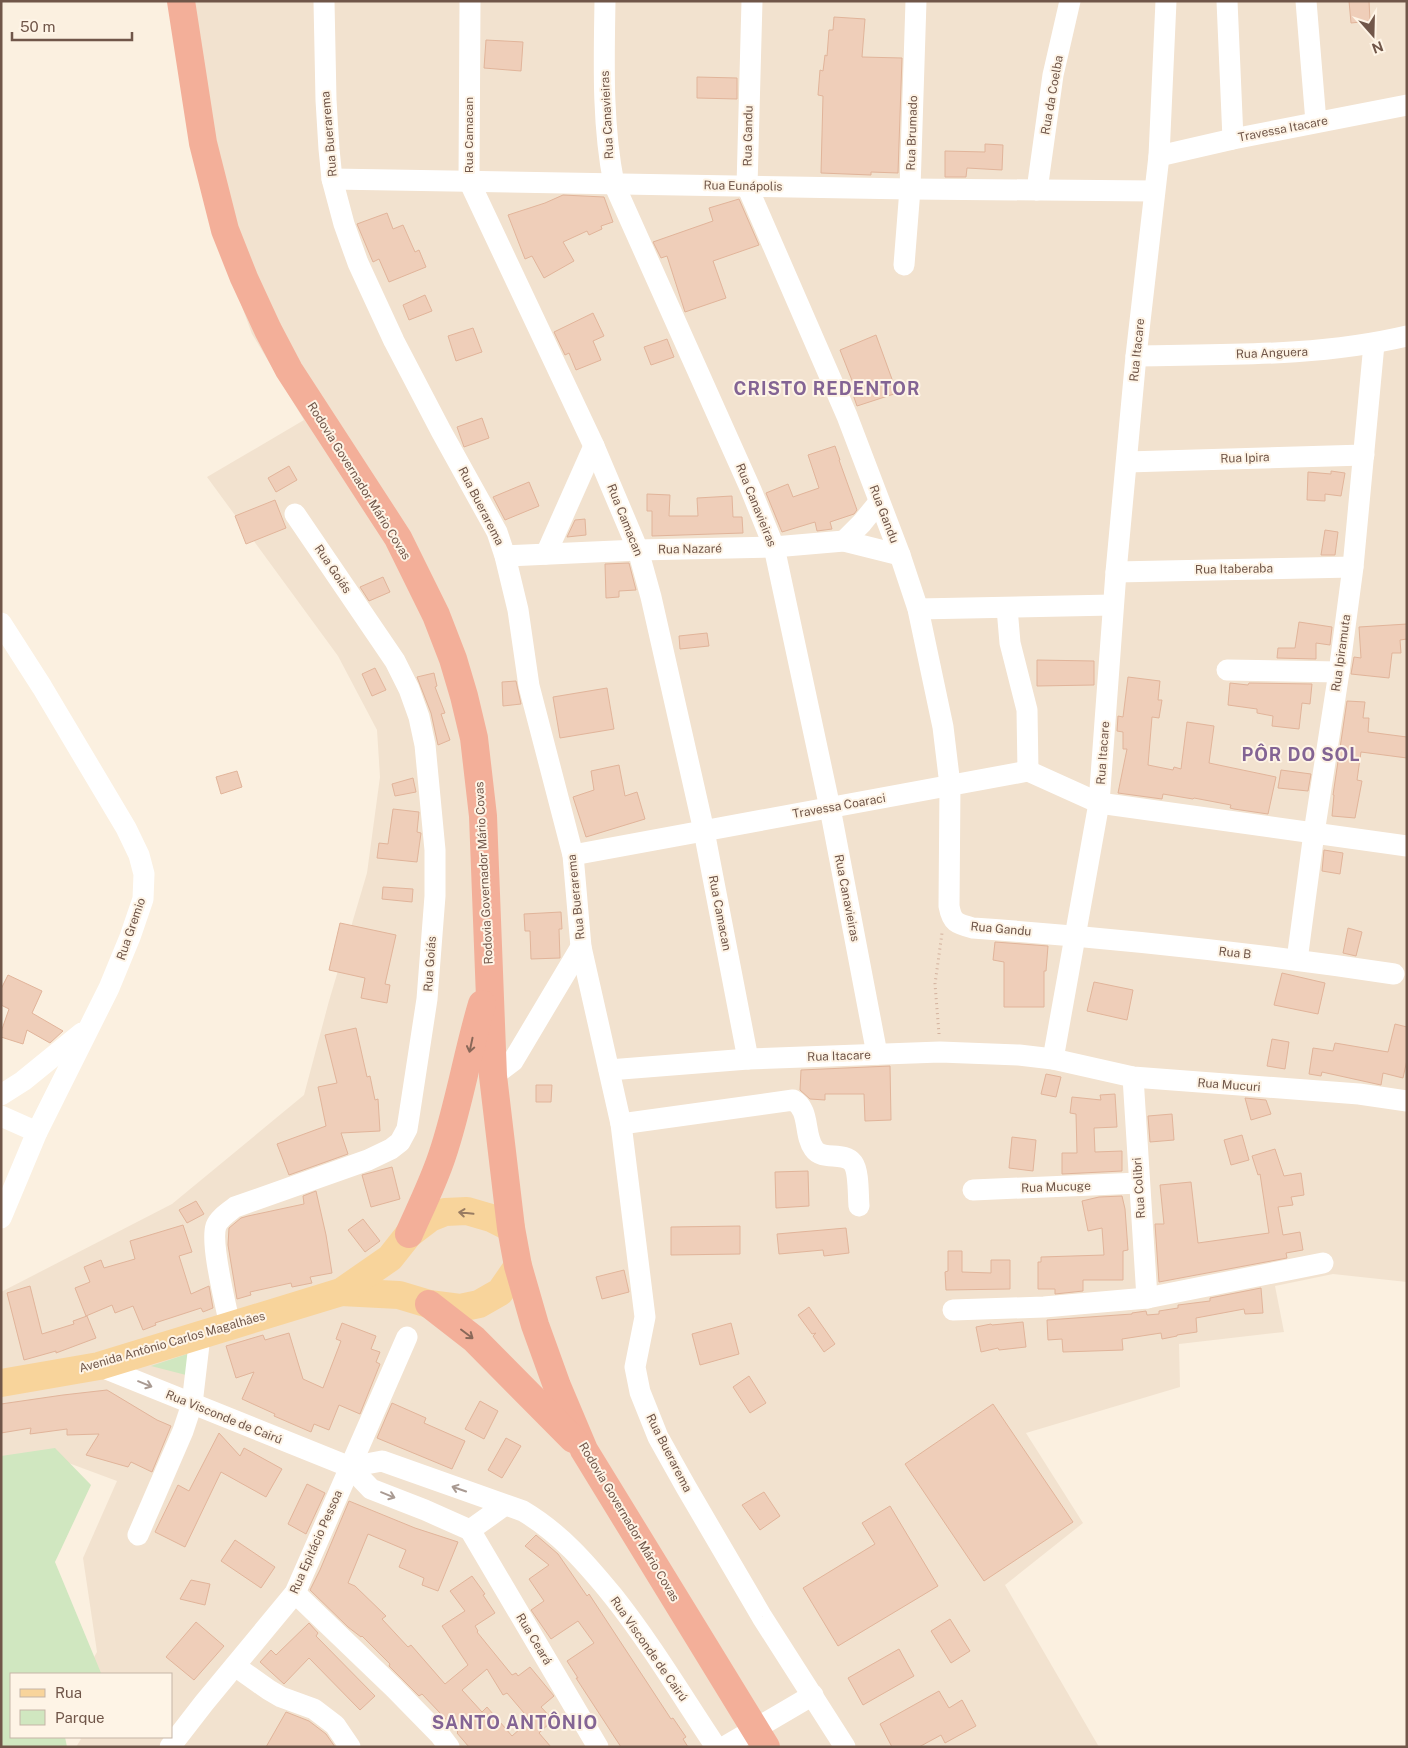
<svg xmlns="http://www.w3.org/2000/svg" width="1408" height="1748" font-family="'Public Sans',sans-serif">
  <rect width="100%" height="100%" fill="#fbf0e0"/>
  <path fill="#f2e2cf" d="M168,1H1407V1282L1333,1274L1275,1286L1284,1332L1179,1344L1180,1387L1026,1433L1083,1523L1005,1585L1099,1747H76L81,1739L79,1737H171V1674H84L97,1652L83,1558L117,1481L47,1455L1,1461V1292L172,1204L304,1095L329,1001L367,873L380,777L377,730L338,656L207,477L304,420L252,334L214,230Z"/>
  <g fill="#d0e7c0">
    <path d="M190,1353L186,1375L151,1366Z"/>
    <path d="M55,1448L91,1485L55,1562L101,1673L100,1674H11V1737H65L67,1747H1V1456Z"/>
  </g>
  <g fill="#efceb9" stroke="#e1b49a" fill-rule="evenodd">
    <path d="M1349,1H1369L1370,21L1351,23Z"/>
    <path d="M834,17L865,19L862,57L902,58L898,173L871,172V175L821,173L823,96L818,95L820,70L823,71L825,55L827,56L829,30H833Z"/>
    <path d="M486,40L523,42L521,71L484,68Z"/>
    <path d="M697,77L737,78V99L697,98Z"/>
    <path d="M985,144L1003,145L1002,170L967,168L966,177H945V151L985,152Z"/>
    <path d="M563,195L604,197L613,222L601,226L602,229L589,235L587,231L563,242L574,261L544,278L532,256L525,259L508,215L545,203Z"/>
    <path d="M739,199L759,245L713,261L726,298L685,312L667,256L661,258L653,242L713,221L709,208Z"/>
    <path d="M387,213L393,229L403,225L415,252L419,250L426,267L389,282L379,259L373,262L357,224Z"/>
    <path d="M425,295L432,311L409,320L403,305Z"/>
    <path d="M593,313L604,336L593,341L601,360L576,370L569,353L565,355L554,332Z"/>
    <path d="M473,328L482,352L456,361L448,336Z"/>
    <path d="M876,335L897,393L857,406L851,389L855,388L840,350Z"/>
    <path d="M667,339L674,357L651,365L644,347Z"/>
    <path d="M482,418L489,438L464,447L457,427Z"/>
    <path d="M835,446L840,460H839L857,510L854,514L830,522L832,529L817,531L815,522L782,532L766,493L788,484L793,497L819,488L808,455Z"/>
    <path d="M289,466L297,480L276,492L268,478Z"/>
    <path d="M1331,471L1345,473L1341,496L1325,494V501L1307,500L1308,472L1331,474Z"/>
    <path d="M529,482L539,506L505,520L493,497Z"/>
    <path d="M647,494L670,495L669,516H698L697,498L732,496L733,517H742L743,533L652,536V511H647Z"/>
    <path d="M275,500L286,528L246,544L235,516Z"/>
    <path d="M585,519L586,535L567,537L575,520Z"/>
    <path d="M1325,530L1338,532L1335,555H1321Z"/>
    <path d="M629,563L636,590L619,591V597L606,598L605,564Z"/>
    <path d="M383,577L390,592L369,601L360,587Z"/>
    <path d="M1299,622L1332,627L1330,645L1316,643V659L1277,658L1278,648H1295Z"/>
    <path d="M1407,624V639L1400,640L1401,653H1392L1389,678L1351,674L1354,657L1361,658L1359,627Z"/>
    <path d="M707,633L709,646L680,649L679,636Z"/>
    <path d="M1037,660L1094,661V685L1037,686Z"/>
    <path d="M375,668L386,690L372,696L362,674Z"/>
    <path d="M434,673L437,686L435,687L445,713L441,714L450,740L438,745L431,713L417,677Z"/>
    <path d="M1128,677L1160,681L1158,700H1162L1159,718L1152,717L1148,765L1173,770L1174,767L1181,769L1187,722L1214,726L1209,763L1276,777L1268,814L1234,809L1230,808L1231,805L1194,798L1193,799L1163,794L1162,799L1118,793L1127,749H1123V732L1117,731L1118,716L1123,717Z"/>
    <path d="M516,681L521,704L503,706L502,682Z"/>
    <path d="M1230,683L1248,685L1249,683L1312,684L1310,704L1302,703L1299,729L1272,726L1273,716L1257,713V709L1228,705Z"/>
    <path d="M607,688L614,729L560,738L553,697Z"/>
    <path d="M1347,701L1365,702L1363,718H1369L1368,732L1407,737V758L1361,752L1357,780L1362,781L1355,818L1332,816L1334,795H1333Z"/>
    <path d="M619,765L625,796L637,792L645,819L586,837L573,797L594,790L591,771Z"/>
    <path d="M1281,770L1311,774L1308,791L1278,788Z"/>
    <path d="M237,771L242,787L221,794L216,777Z"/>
    <path d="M413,778L416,792L395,796L392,784Z"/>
    <path d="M393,809L419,812L417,832L421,833L417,862L377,858L379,843L388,844Z"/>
    <path d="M1324,850L1343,853L1340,874L1322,871Z"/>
    <path d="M383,887L413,889L412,902L382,899Z"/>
    <path d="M561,912L562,929H559L560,958L531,959L530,931H525L524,914Z"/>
    <path d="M340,923L396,935L385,984L390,985L387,1003L361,998L365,978L329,970Z"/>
    <path d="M1348,928L1362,932L1356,956L1343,953Z"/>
    <path d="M995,942L1048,946L1046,971H1044V1007H1004V962L993,960Z"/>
    <path d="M1282,973L1325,983L1318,1014L1274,1005Z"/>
    <path d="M8,975L42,991L32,1013L63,1031L50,1043L27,1030L23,1044L1,1037V1032L9,1009L1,1005V989Z"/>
    <path d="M1094,982L1133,990L1127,1020L1087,1011Z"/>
    <path d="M1395,1024L1407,1027V1060L1403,1078L1383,1073L1381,1085L1322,1072L1321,1076L1309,1074L1313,1048L1333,1051L1335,1043L1388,1052Z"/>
    <path d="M356,1028L367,1077L370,1076L375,1100L378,1099L380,1131L341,1133L348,1154L289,1175L277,1144L326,1126L318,1087L337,1083L325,1035Z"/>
    <path d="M1272,1039L1289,1042L1285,1069L1267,1066Z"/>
    <path d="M890,1066L891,1120L865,1121L864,1094H825V1100L810,1099L800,1090L801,1070Z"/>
    <path d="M1046,1074L1061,1077L1056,1097L1041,1094Z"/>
    <path d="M536,1085H552L551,1102H536Z"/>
    <path d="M1115,1094L1117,1127L1094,1128L1095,1152L1122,1151V1171L1062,1174V1153H1077L1076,1114L1070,1113L1072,1097L1101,1100L1100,1095Z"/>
    <path d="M1245,1098L1266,1100L1271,1114L1251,1120Z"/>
    <path d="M1172,1114L1174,1140L1150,1142L1148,1116Z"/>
    <path d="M1242,1135L1249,1160L1231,1165L1224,1140Z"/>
    <path d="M1012,1137L1036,1140L1033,1171L1009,1168Z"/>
    <path d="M1275,1149L1284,1176L1301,1173L1304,1195L1291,1197L1293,1205L1278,1207L1283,1235L1300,1232L1303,1250L1286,1253L1287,1258L1159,1282L1155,1224H1164L1160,1185L1191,1182L1198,1243L1269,1233L1260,1174L1258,1175L1252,1156Z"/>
    <path d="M392,1167L400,1199L371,1207L362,1175Z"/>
    <path d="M808,1171L809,1206L776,1208L775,1172Z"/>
    <path d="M316,1191L326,1235L332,1273L310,1277L312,1283L292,1287L291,1283L250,1292L251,1295L237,1299L228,1245L229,1228L241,1218L248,1216L304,1204L303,1196Z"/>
    <path d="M1122,1196L1125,1209L1128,1250L1123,1251V1280H1083V1291L1055,1294V1289H1038V1262H1041V1257L1104,1255L1102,1228L1088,1231L1082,1201L1099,1197Z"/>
    <path d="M196,1201L204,1214L187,1223L179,1210Z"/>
    <path d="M363,1219L380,1241L365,1252L348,1230Z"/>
    <path d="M183,1225L192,1252L179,1256L191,1294L209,1286L213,1308L203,1312L201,1308L155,1323L156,1325L143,1330L133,1306L115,1313L112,1305L86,1316L75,1288L90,1282L84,1267L101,1260L104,1268L135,1259L130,1241Z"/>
    <path d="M740,1226V1254L671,1255V1227Z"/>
    <path d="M846,1228L849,1253L824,1256L823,1250L779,1254L777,1234Z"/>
    <path d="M948,1251H962V1272L991,1273V1260H1010V1289L946,1290L945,1272L948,1271Z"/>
    <path d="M624,1270L629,1292L602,1299L596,1277Z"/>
    <path d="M30,1286L42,1334L74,1324L73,1321L87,1316L96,1338L56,1353V1351L24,1360L7,1293Z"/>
    <path d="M1261,1288L1263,1313L1245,1314L1244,1309L1196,1318L1197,1332L1177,1335V1336L1162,1339L1161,1333L1122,1339L1123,1350L1063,1352L1062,1339L1048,1340L1047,1320L1132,1314V1313L1146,1311L1147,1315L1159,1314V1311L1178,1308V1305L1210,1301V1298Z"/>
    <path d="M809,1307L835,1344L824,1352L813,1336L816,1333L812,1334L798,1315Z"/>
    <path d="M1023,1322L1026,1347L999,1350L998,1348L981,1352L976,1327L991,1324L992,1325Z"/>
    <path d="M342,1323L376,1336L371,1349L380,1352L376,1362L380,1364L360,1414L339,1405L329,1430L314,1424L311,1432L274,1416L275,1414L242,1399L254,1372L236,1378L226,1346L263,1335L265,1340L289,1333L303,1379L323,1388L341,1341L336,1339Z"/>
    <path d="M731,1323L739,1354L700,1365L692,1334Z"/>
    <path d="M749,1376L766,1403L750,1413L733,1387Z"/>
    <path d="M107,1390L157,1420L171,1426L152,1472L131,1462L128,1467L86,1455L99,1434L67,1435V1429L30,1434L31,1428L1,1433V1404L63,1395Z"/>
    <path d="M480,1401L498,1411L484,1439L465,1429Z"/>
    <path d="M392,1403L426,1418L424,1423L465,1441L452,1469L377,1438Z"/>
    <path d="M993,1404L1073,1522L984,1581L905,1464Z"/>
    <path d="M219,1433L240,1456L244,1448L282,1469L266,1497L221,1472L185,1547L155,1532L178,1485L189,1491Z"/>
    <path d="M506,1438L521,1446L502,1478L488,1470Z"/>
    <path d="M307,1484L325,1493L306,1534L288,1524Z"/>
    <path d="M764,1492L780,1516L760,1530L742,1505Z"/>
    <path d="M349,1501L415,1528L458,1542L438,1591L422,1585L424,1578L399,1567L406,1550L368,1534L348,1583L355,1586L386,1616L382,1619L408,1647L411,1645L445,1684L468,1665L442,1626L465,1611L450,1591L472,1576L485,1594L483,1595L495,1613L475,1626L478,1631L477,1632L512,1675L516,1673L518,1676L530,1667L554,1696L541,1707L553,1720L539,1733L551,1747H469L457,1733L458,1732L422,1694L419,1696L389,1666L390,1664L362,1636L361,1637L348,1627L310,1590L320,1570ZM487,1669L503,1695L507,1693L530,1720L512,1736L487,1707L482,1712L462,1690Z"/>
    <path d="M890,1506L938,1586L838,1646L803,1588L875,1544L862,1523Z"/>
    <path d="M536,1535L558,1554L587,1596L589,1594L671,1719L673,1718L686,1737L683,1739L688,1747H621L576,1678H578L567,1661L594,1643L578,1621L551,1639L531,1610L544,1601L529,1579L549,1565L525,1546Z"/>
    <path d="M235,1540L275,1567L261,1588L221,1561Z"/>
    <path d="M191,1580L210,1584L205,1605L180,1599Z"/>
    <path d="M950,1619L970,1651L951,1663L931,1631Z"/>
    <path d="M196,1622L224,1646L194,1680L166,1657Z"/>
    <path d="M309,1623L318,1633L316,1636L375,1696L360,1710L309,1658L284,1684L260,1662L271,1650L276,1655Z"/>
    <path d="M899,1649L914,1676L863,1705L848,1678Z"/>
    <path d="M939,1691L949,1708L962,1700L976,1726L945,1743L941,1735L919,1747H892L880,1724Z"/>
    <path d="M286,1712L309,1721L326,1734L335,1747H266Z"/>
  </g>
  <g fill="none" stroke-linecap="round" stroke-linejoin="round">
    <path stroke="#d3b19d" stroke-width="3" stroke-dasharray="1 4" stroke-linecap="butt" d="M939,1034L935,984L942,933"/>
    <g stroke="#fff" stroke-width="21">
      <path d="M324,1L326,100L329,149L332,179L344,224L358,263L394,341L441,431L497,532L505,556L518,610L529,686L573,855L581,947L621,1124L645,1317L635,1367L640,1392L658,1437L686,1487L762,1617L845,1747"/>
      <path d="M470,1L469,181L594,446L638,550L651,597L704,831L748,1059"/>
      <path d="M605,1C604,62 602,124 614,184L751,490L774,547L830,808L877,1054"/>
      <path d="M752,1L747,186L847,416L900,555L918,609L943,727L950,785L949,906C952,923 957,924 973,928C1114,938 1255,953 1394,974"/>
      <path d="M1227,1L1233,139"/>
      <path d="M1306,1L1316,122"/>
      <path d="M1159,156L1233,139L1407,105"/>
      <path d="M332,179L910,189L1154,191"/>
      <path d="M1037,190L1053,75L1070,1"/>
      <path d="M904,265L910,189L916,1"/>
      <path d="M1136,356C1227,354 1318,357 1407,336"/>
      <path d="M1127,462L1364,455"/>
      <path d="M844,541L862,523L879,502"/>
      <path d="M546,554L594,446"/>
      <path d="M505,556L638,550L774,547L844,541L900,555"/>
      <path d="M1116,572L1353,567"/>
      <path d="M1007,608L1010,643L1027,710L1028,771"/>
      <path d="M918,609L1113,605"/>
      <path d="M1,623L42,687L126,828L139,855L144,874L143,899L130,937L109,988L37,1132L1,1218"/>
      <path d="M1227,670L1339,672"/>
      <path d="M573,855L1028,771L1099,803L1407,846"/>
      <path d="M1297,960L1314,833L1339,672L1353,567L1374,344"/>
      <path d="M1053,1059L1099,803L1116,572L1136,356L1159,156L1166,1"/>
      <path d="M609,1070L748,1059L940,1052L1019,1055L1053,1059L1133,1077L1359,1094L1407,1101"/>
      <path d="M493,1076L513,1061L581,947"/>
      <path d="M1133,1077L1147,1298"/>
      <path d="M1,1095L23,1081L82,1033"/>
      <path d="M1,1116L37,1132"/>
      <path d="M621,1124L793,1100C811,1110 803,1134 814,1149C822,1161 844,1151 853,1163C859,1171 858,1195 859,1206"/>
      <path d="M973,1190L1139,1183"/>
      <path d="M953,1310L1044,1307L1147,1298L1323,1263"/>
      <path d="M230,1326C226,1305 210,1244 216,1226C219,1218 229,1212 235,1207L368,1160L391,1149L400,1142L407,1129L410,1110L427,999L435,896V850L425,745L419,717L409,689L395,661L295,514"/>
      <path d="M99,1366L350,1467L371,1489L425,1510L470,1530"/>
      <path d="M350,1467L382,1461L523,1511C560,1533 586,1563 613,1596C651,1644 682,1696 716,1747"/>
      <path d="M470,1530L598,1747"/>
      <path d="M470,1530L505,1505"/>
      <path d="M138,1535L183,1431L192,1404L200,1336"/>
      <path d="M295,1593L394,1688L440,1735L449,1747"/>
      <path d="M235,1666L269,1690L281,1697L314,1709L335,1725L350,1747"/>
      <path d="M170,1747L204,1703L295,1593L407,1337"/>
      <path d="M724,1747L813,1695"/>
    </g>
    <g stroke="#f8d49b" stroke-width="28">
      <path d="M341,1292L399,1295L429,1304L460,1308L479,1304L500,1292L518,1266"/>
      <path d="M1,1383L99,1366L341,1292L390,1258L409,1234L430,1218L445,1212L467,1211L491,1218L511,1228"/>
    </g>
    <g stroke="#f3af99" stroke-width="28">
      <path d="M181,1L203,143L225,230L244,278L268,330L289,370L398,538L436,615L453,659L464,696L474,738L483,816L493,1076L511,1228L518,1266L535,1325L557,1386L584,1450L766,1747"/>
      <path d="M409,1234C420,1209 433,1183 442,1156C459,1106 467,1054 482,1004"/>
      <path d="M429,1304L474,1339L573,1439"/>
    </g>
  </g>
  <defs><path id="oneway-shaft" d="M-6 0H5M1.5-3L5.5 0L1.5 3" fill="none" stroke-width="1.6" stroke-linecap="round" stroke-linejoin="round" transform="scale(1.25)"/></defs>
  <g stroke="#8a6859">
    <use href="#oneway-shaft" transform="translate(471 1045) rotate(102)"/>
    <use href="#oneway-shaft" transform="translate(467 1334) rotate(37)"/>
  </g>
  <use stroke="#997c62" href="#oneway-shaft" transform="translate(466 1213) rotate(-174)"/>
  <g stroke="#a99a92">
    <use href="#oneway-shaft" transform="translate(145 1384) rotate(22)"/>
    <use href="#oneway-shaft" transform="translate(459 1489) rotate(-161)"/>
    <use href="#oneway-shaft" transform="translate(388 1495) rotate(22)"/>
  </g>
  <g text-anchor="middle" stroke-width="4" stroke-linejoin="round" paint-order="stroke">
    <g font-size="12" fill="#705649" stroke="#fef4e6">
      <text transform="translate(1052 95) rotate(-80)" y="4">Rua da Coelba</text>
      <text transform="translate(607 115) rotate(-93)" y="4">Rua Canavieiras</text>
      <text transform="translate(1283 129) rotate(-11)" y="4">Travessa Itacare</text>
      <text transform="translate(912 133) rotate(-88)" y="4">Rua Brumado</text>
      <text transform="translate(329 134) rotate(-95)" y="4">Rua Buerarema</text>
      <text transform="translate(469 135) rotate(-90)" y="4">Rua Camacan</text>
      <text transform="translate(748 136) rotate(-89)" y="4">Rua Gandu</text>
      <text transform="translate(743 186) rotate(1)" y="4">Rua Eunápolis</text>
      <text transform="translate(1137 350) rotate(-84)" y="4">Rua Itacare</text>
      <text transform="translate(1272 353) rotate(-2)" y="4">Rua Anguera</text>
      <text transform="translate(1245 458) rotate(-2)" y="4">Rua Ipira</text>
      <text transform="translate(359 481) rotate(58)" y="4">Rodovia Governador Mário Covas</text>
      <text transform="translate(756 505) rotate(68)" y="4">Rua Canavieiras</text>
      <text transform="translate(481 506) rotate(63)" y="4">Rua Buerarema</text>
      <text transform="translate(884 514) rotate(69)" y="4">Rua Gandu</text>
      <text transform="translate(625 520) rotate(68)" y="4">Rua Camacan</text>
      <text transform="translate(690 549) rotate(-1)" y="4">Rua Nazaré</text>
      <text transform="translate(333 569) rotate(56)" y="4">Rua Goiás</text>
      <text transform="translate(1234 569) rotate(-1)" y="4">Rua Itaberaba</text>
      <text transform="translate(1341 653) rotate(-82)" y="4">Rua Ipiramuta</text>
      <text transform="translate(1103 753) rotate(-86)" y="4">Rua Itacare</text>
      <text transform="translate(839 806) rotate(-10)" y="4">Travessa Coaraci</text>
      <text transform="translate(484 873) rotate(-93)" y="4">Rodovia Governador Mário Covas</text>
      <text transform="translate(576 897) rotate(-96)" y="4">Rua Buerarema</text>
      <text transform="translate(847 898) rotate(79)" y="4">Rua Canavieiras</text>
      <text transform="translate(720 913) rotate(79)" y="4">Rua Camacan</text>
      <text transform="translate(131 929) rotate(-71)" y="4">Rua Gremio</text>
      <text transform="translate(1001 929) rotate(5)" y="4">Rua Gandu</text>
      <text transform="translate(1235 953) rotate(6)" y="4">Rua B</text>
      <text transform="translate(430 964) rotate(-86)" y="4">Rua Goiás</text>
      <text transform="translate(839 1056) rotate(-2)" y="4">Rua Itacare</text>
      <text transform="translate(1229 1085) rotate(4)" y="4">Rua Mucuri</text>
      <text transform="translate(1056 1187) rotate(-2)" y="4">Rua Mucuge</text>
      <text transform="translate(1139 1188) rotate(-94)" y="4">Rua Colibri</text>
      <text transform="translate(172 1342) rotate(-16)" y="4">Avenida Antônio Carlos Magalhães</text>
      <text transform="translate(224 1417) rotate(22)" y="4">Rua Visconde de Cairú</text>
      <text transform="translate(669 1453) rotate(63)" y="4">Rua Buerarema</text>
      <text transform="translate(629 1522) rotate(59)" y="4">Rodovia Governador Mário Covas</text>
      <text transform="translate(316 1542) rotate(-66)" y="4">Rua Epitácio Pessoa</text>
      <text transform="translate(534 1639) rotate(59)" y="4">Rua Ceará</text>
      <text transform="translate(649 1649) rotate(55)" y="4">Rua Visconde de Cairú</text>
    </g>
    <g font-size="18" font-weight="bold" letter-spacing="1" fill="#836494" stroke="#fef4e6">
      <text x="827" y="395">CRISTO REDENTOR</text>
      <text x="1301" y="761">PÔR DO SOL</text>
      <text x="515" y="1729">SANTO ANTÔNIO</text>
    </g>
  </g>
  <rect width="1408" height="1748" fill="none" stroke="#705649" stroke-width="5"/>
  <rect x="10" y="1673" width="162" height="65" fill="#fef4e6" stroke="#c5b5a7"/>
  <rect x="20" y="1689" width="25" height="8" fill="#f8d49b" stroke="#c5b5a7"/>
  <text x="55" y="1698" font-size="15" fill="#705649">Rua</text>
  <rect x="20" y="1710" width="25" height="15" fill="#d0e7c0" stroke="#c5b5a7"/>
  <text x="55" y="1723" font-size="15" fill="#705649">Parque</text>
  <g transform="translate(1373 35) rotate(160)" stroke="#fef4e6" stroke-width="4" paint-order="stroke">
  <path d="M0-4L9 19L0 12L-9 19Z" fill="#705649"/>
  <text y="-8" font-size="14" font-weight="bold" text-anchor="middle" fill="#705649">N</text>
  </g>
  <path d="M12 32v8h120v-8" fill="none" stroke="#705649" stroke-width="2.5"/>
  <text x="20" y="32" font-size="15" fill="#705649" stroke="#fef4e6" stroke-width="4" paint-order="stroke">50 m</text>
</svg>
